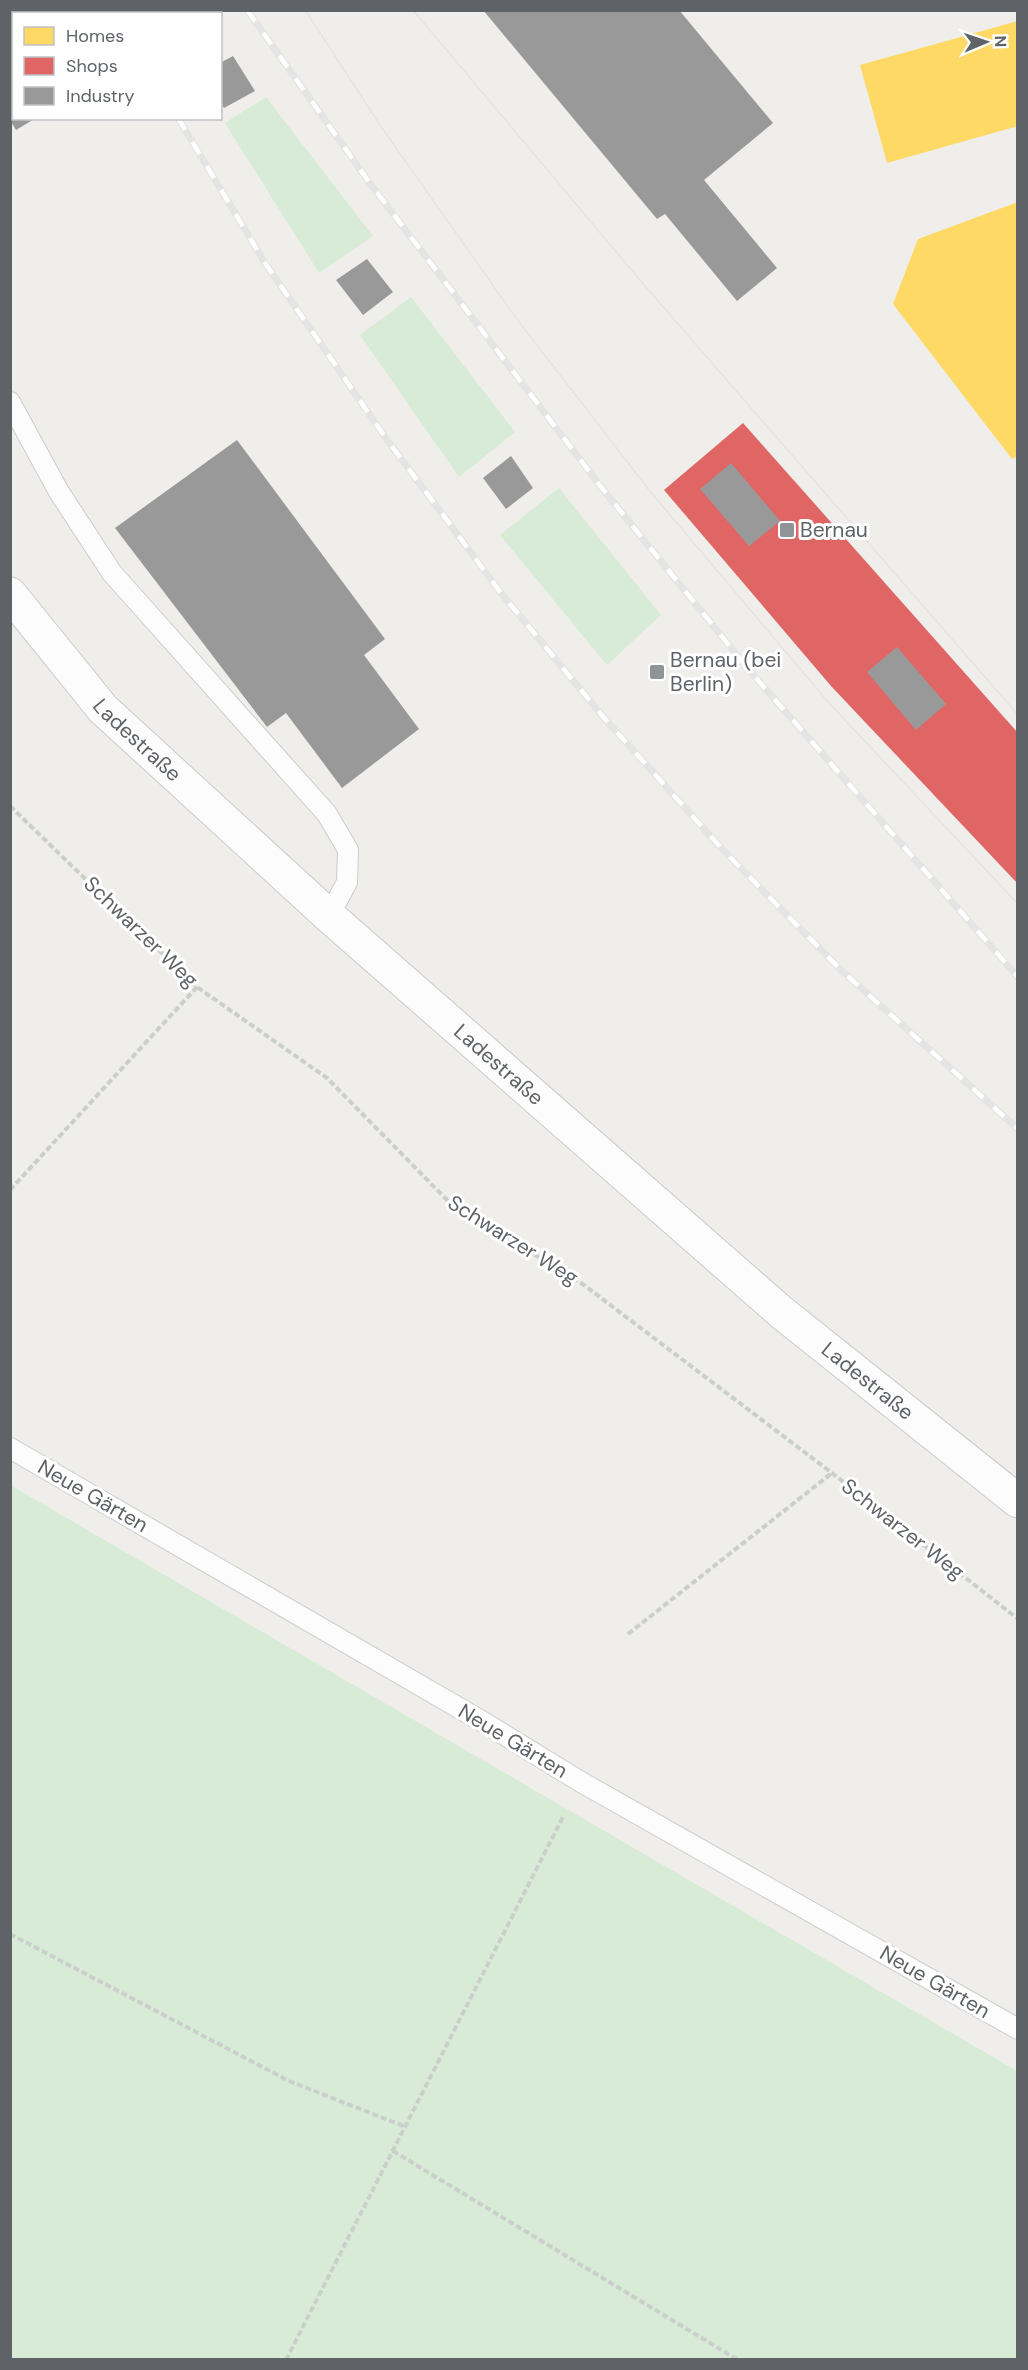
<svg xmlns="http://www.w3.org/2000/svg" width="1028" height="2370" font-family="'DM Sans',sans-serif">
  <rect width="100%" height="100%" fill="#efeeea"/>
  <g fill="#d8ebd6">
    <path d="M153,11H208L210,13H155Z"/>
    <path d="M266,97L373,236L319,273L225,123Z"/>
    <path d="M411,297L515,432L459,477L360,335Z"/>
    <path d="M559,488L661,615L607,665L500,535Z"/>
    <path d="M10,1485L1017,2071V2359H11Z"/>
  </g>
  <g fill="#ffd966">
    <path d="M1018,21V126L887,163L860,65Z"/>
    <path d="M1018,202V456L1012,459L893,304L918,239Z"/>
  </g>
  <path fill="#e06666" d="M743,423L1018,733V884L831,686L664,490Z"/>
  <g fill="#999">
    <path d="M483,10H679L773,123L704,180L777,268L737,301L665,214L657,219Z"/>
    <path d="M10,31L14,36V118H36L16,130L10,120Z"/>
    <path d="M233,56L255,91L224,108L220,102V63Z"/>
    <path d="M367,259L393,292L363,315L336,280Z"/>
    <path d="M237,440L385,639L364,655L419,729L342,788L286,713L267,727L115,528Z"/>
    <path d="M511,456L533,488L506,509L483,478Z"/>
    <path d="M731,463L780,521L749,546L700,489Z"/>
    <path d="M897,647L946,704L916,730L867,672Z"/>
  </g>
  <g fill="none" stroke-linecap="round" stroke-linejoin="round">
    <defs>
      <g id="lane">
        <path d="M10,402L59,492L112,573L327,814L348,850L347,882L329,916"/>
        <path d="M10,1448L485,1723L581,1782L1018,2029"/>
      </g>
      <g id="secondary">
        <path id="s1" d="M10,594L103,709L329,916L781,1312L1018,1501"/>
      </g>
    </defs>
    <use href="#lane" stroke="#cbcccc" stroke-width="22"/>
    <use href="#secondary" stroke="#cacacb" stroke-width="35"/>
    <g stroke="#cacfcc" stroke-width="4" stroke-dasharray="6 3" stroke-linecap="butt">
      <path d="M10,806L197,987L327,1078L449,1202L584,1285L832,1473L1018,1619"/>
      <path d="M10,1190L197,987"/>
      <path d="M628,1634L832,1473"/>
      <path d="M10,1934L289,2081L406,2127"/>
      <path d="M393,2151L738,2360"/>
      <path d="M286,2360L564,1815"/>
    </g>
    <use href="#lane" stroke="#fdfcfc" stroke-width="20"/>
    <use href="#secondary" stroke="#fdfcfc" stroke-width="33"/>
    <g stroke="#e4e4e4" stroke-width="1.5">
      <path d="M305,10L382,128L516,318L649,490L829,703L1018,904"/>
      <path d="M413,10L639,279L1018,715"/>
    </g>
    <defs>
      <g id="rail">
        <path d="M112,10L113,14"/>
        <path d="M247,10L369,182L601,487L749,670L1018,977"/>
        <path d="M178,118L265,263L385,437L501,593L605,719L723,850L842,971L1018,1129"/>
      </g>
    </defs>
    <use href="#rail" stroke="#e4e4e4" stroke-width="7"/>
    <use href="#rail" stroke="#fff" stroke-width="4.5" stroke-dasharray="14" stroke-linecap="butt"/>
  </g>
  <g fill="#919496" stroke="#fff" stroke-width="2">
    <rect x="779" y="522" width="16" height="16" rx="3"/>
    <rect x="649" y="664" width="16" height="16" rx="3"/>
  </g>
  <g text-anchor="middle" stroke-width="6" stroke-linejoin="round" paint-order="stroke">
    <g font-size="21" fill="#5f6368" stroke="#fff" text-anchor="start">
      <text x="800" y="537">Bernau</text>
      <text x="670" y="667">Bernau (bei<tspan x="670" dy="24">Berlin)</tspan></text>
    </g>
    <g font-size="21" fill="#5f6368" stroke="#fff">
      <text dy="7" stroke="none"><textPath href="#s1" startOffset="194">Ladestraße</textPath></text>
      <text transform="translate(141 932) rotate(44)" y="7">Schwarzer Weg</text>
      <text dy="7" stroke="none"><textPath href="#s1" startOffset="680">Ladestraße</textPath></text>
      <text transform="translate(513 1240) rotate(32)" y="7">Schwarzer Weg</text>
      <text dy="7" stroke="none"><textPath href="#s1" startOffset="1166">Ladestraße</textPath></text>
      <text transform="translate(93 1496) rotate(30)" y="7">Neue Gärten</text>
      <text transform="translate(903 1529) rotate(38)" y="7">Schwarzer Weg</text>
      <text transform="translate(513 1741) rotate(31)" y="7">Neue Gärten</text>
      <text transform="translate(935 1982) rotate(30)" y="7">Neue Gärten</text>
    </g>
  </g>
  <rect width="1028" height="2370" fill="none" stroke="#5f6368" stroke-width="24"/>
  <rect x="12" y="12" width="210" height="108" fill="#ffffff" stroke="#bfc1c3" stroke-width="1.5"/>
  <rect x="24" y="27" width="30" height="18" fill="#ffd966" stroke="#bfc1c3" stroke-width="1.5"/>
  <text x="66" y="42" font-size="18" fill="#5f6368">Homes</text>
  <rect x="24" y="57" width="30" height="18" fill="#e06666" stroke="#bfc1c3" stroke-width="1.5"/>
  <text x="66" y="72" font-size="18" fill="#5f6368">Shops</text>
  <rect x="24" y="87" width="30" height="18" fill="#999999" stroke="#bfc1c3" stroke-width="1.5"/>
  <text x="66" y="102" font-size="18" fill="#5f6368">Industry</text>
  <g transform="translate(986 42) rotate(88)" stroke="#ffffff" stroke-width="4.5" paint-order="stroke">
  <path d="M0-4.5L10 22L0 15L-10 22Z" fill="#5f6368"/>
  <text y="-9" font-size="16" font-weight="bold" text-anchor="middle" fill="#5f6368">N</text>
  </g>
</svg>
